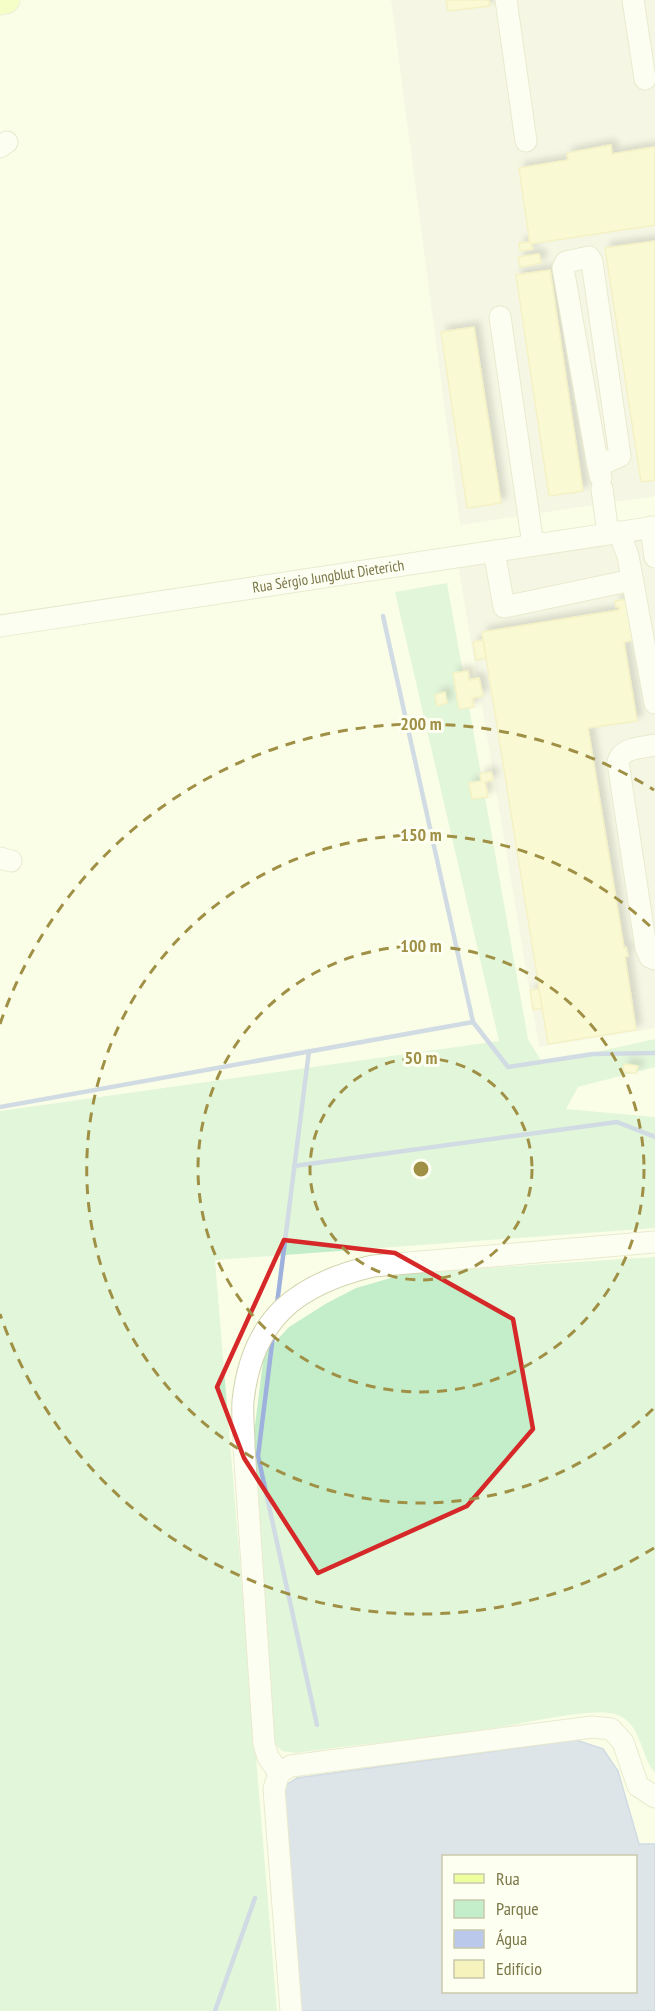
<svg xmlns="http://www.w3.org/2000/svg" width="655" height="2011" font-family="'PT Sans Narrow',sans-serif">
  <defs>
    <filter id="shadow"><feDropShadow dx="5.5" dy="-5.5" stdDeviation="3" flood-color="#0004"/></filter>
  </defs>
  <rect width="100%" height="100%" fill="#fbfee7"/>
  <g fill="#eeefe1">
    <path d="M391,0H655V496L460,525Z"/>
    <path d="M655,536V1028L539,1047L458,564Z"/>
  </g>
  <g fill="#c4eeca">
    <path d="M447,583L528,1039L543,1064L655,1039V1067L578,1087L566,1109L655,1117V1228L215,1260L277,2011H0V1111L499,1041L395,592Z"/>
    <path d="M655,1257V1773C640,1756 642,1722 615,1714C591,1707 517,1725 488,1729C424,1739 360,1744 296,1753L282,1751L273,1742L254,1433L264,1354L289,1327L327,1303L356,1288L408,1273Z"/>
  </g>
  <path fill="#b9c8eb" stroke="#9eb1dd" stroke-width="1.5" fill-rule="evenodd" d="M576,1740L603,1749L618,1771L639,1844H655V2011H296L283,1787L297,1778ZM444,1856H636V1992H444Z"/>
  <g fill="none" stroke-linecap="round" stroke-linejoin="round">
    <g stroke="#9eb1dd" stroke-width="4.5">
      <path d="M473,1022L508,1067L593,1054L655,1053"/>
      <path d="M0,1107L473,1022L383,616"/>
      <path d="M294,1166L617,1122L655,1137"/>
      <path d="M277,1304L309,1051"/>
      <path d="M273,1336L258,1456L317,1725"/>
      <path d="M215,2011L255,1898"/>
    </g>
  </g>
  <g fill="#f6f3bc" stroke="#ebe59b" stroke-width="1.5" filter="url(#shadow)">
    <path d="M446,0H489L490,6L448,11Z"/>
    <path d="M611,145L612,154L655,147V225L530,244L519,168L568,160L567,153Z"/>
    <path d="M655,241V480L641,482L605,248Z"/>
    <path d="M530,242L533,249L520,251L519,243Z"/>
    <path d="M539,254L541,263L520,267L518,257Z"/>
    <path d="M550,270L583,491L549,496L516,275Z"/>
    <path d="M474,327L501,503L467,508L441,332Z"/>
    <path d="M628,599L635,640L624,642L637,721L588,728L624,948L626,947L628,956L625,957L636,1030L548,1044L482,632L619,610V607H616L615,601Z"/>
    <path d="M483,640L486,658L476,660L473,642Z"/>
    <path d="M468,671L469,680L479,678L483,696L472,698L474,707L459,709L453,673Z"/>
    <path d="M445,692L447,703L437,706L435,695Z"/>
    <path d="M491,772L493,780L485,782L488,797L472,799L469,783L481,781L480,774Z"/>
    <path d="M539,989L542,1008L533,1010L530,990Z"/>
    <path d="M624,1064L638,1066L636,1073L623,1072Z"/>
  </g>
  <g fill="none" stroke-linecap="round" stroke-linejoin="round">
    <defs>
      <g id="minor">
        <path d="M506,0L526,141"/>
        <path d="M633,0L645,79"/>
        <path d="M0,147L7,142"/>
        <path d="M500,317L533,545"/>
        <path d="M598,466L620,456L592,262L589,257L566,262L563,268L598,466L601,478"/>
        <path d="M602,489L608,534"/>
        <path d="M651,527L655,557"/>
        <path d="M619,532L628,556L655,703"/>
        <path d="M494,551L504,607L632,580"/>
        <path id="s1" d="M0,626L655,527"/>
        <path d="M655,745C641,748 622,747 618,762L646,948L650,957L655,959"/>
        <path d="M0,858L11,861"/>
        <path d="M279,1773L268,1757L264,1744L244,1447C244,1432 242,1416 243,1401C252,1318 297,1284 373,1266L655,1242"/>
        <path d="M291,2011L274,1789L279,1773L291,1766L592,1727L611,1729L623,1742L638,1786L655,1797"/>
      </g>
      <path id="major" d="M0,1L6,0"/>
    </defs>
    <use href="#minor" stroke="#d3d3ae" stroke-width="23"/>
    <use href="#major" stroke="#dfded3" stroke-width="29"/>
    <use href="#minor" stroke="#fff" stroke-width="21"/>
    <use href="#major" stroke="#eeff9e" stroke-width="27"/>
  </g>
  <path d="M0 0H655V2011H0ZM284,1240L395,1253L513,1319L533,1429L467,1506L318,1573L244,1458L217,1387Z" fill="#fbfee7" fill-opacity=".55" fill-rule="evenodd"/>
  <path fill="none" stroke="#d62828" stroke-width="4.5" stroke-linejoin="round" d="M284,1240L395,1253L513,1319L533,1429L467,1506L318,1573L244,1458L217,1387Z"/>
  <g fill="none" stroke="#9f9046" stroke-width="3" stroke-dasharray="10 8">
    <circle cx="421" cy="1169" r="111"/>
    <circle cx="421" cy="1169" r="223"/>
    <path d="M653 1409A334 334 0 1 1 653 929"/>
    <path d="M654 1548A445 445 0 0 1 0 1314M0 1024A445 445 0 0 1 654 790"/>
  </g>
  <g text-anchor="middle" stroke-width="6" stroke-linejoin="round" paint-order="stroke">
    <g font-size="15" fill="#7b7748" stroke="#fdfff0">
      <text dy="5" stroke="none"><textPath href="#s1" startOffset="332">Rua Sérgio Jungblut Dieterich</textPath></text>
    </g>
  </g>
  <circle cx="421" cy="1169" r="9" fill="#9f9046" stroke="#fdfff0" stroke-width="3"/>
  <g font-size="18" text-anchor="middle" font-weight="bold" fill="#9f9046" stroke="#fdfff0" stroke-width="6" stroke-linejoin="round" paint-order="stroke">
    <text x="421" y="730">200 m</text>
    <text x="421" y="841">150 m</text>
    <text x="421" y="952">100 m</text>
    <text x="421" y="1064">50 m</text>
  </g>
  <rect x="442" y="1855" width="195" height="138" fill="#fdfff0" stroke="#c9c9ad" stroke-width="1.5"/>
  <rect x="454" y="1874" width="30" height="9" fill="#eeff9e" stroke="#c9c9ad" stroke-width="1.5"/>
  <text x="496" y="1885" font-size="18" fill="#7b7748">Rua</text>
  <rect x="454" y="1900" width="30" height="18" fill="#c4eeca" stroke="#c9c9ad" stroke-width="1.5"/>
  <text x="496" y="1915" font-size="18" fill="#7b7748">Parque</text>
  <rect x="454" y="1930" width="30" height="18" fill="#b9c8eb" stroke="#c9c9ad" stroke-width="1.5"/>
  <text x="496" y="1945" font-size="18" fill="#7b7748">Água</text>
  <rect x="454" y="1960" width="30" height="18" fill="#f6f3bc" stroke="#c9c9ad" stroke-width="1.5"/>
  <text x="496" y="1975" font-size="18" fill="#7b7748">Edifício</text>
</svg>
